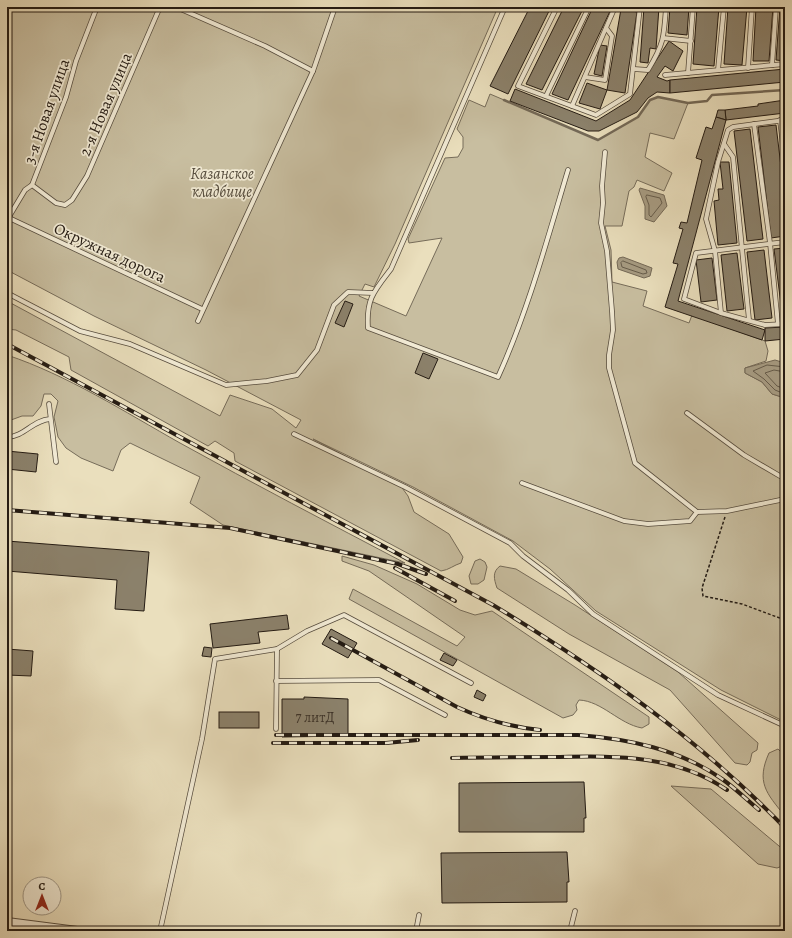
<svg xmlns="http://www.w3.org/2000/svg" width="792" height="938" font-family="Alegreya,serif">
  <rect width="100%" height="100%" fill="#eadfbd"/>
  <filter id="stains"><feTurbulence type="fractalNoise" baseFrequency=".005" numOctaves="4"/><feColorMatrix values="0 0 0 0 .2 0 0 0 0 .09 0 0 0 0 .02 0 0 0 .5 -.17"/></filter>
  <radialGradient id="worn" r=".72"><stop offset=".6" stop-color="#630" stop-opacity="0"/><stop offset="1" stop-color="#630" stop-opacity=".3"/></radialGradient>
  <g fill="#c8bea0" stroke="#766c5a">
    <path d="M7,7H498L395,244L374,287L365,284L359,296L406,316L442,238L409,243L408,239L445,158L458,157L463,148V137L457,129L469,100L485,107L490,94L598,140L638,117L650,100L658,97L688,103L674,139L650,133L645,157L672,173L664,191L637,180L634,187L629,191L622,226H605L611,250L612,282L647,291L643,306L689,323L692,315L765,341L768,351L766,361L745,368V373L762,382L772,394L785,398V717L783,721L721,690L596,611L550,569L513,541L413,487L313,439L400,485L408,496L414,512L449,534L463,557L461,563C454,565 449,570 441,571L235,461L234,453L215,441L208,446L71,370L69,357L16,330L7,329V301L220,416L230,395L272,409L296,428L301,420L206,370L94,316L7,270Z"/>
    <path d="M7,355C67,375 125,412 180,443C254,484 329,523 405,563L223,525L190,503L200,477L130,443L121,450L113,471L81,458L66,448L58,437L54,417L58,401L51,394H44L41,406L33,416H22L11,420L9,431H7Z"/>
    <path d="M342,556L374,565L417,584L460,610L475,615L492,611L649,717V724L642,728C619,724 602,701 579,700L576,705L577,710L573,715L563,718L349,599L353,589L457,646L465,637L369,571L342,561Z"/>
    <path d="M480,559L485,562L487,567L484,580L478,584H471L469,576L475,561Z"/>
    <path d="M500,566L516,569L575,605L678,672L758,743L757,750L752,753L750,762L747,765L735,763L670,690L569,634L497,588C494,579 492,572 500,566Z"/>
    <path d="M778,749L785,756V816C766,793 756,782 769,753Z"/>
    <path d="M671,786L711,789L785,851V865L777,868L758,864Z"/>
  </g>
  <g fill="#a79c83" stroke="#736856">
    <path d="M640,188L664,195L667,206L654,222L645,219V206L639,190Z"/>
    <path d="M623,257L652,268L650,276L644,278L618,269L617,262L619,258Z"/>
    <path d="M775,360L785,363V398L772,394L762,382L745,373V368Z"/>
  </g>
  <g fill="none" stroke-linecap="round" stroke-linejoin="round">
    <g stroke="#665c4b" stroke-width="1">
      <path d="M647,195L660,198L662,203L651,217L649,215V205L646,197Z"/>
      <path d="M623,261L646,270L647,273L643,274L622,267L621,263Z"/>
      <path d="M785,367L767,365L753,371L764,379L775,390L785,394"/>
      <path d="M785,372L774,370L765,373L777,386L785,389"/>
    </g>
    <path stroke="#736856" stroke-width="2.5" d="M504,100L598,140L638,117L650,100L658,97L688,103L707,101L712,95L785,90"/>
  </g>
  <g fill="#8b816b" stroke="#241b13">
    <path d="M530,7H551L508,94L490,86Z"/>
    <path d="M564,7H584L542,90L526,84Z"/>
    <path d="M593,7H612L568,100L552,94Z"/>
    <path d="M644,7H659L656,49L650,48L648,63L640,62Z"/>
    <path d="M670,7H689L687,35L668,33Z"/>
    <path d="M697,7H719L714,66L693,64Z"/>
    <path d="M728,7H747L742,65L724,64Z"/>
    <path d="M756,7H773L769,61H753Z"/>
    <path d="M780,7H785V61L776,60Z"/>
    <path d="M621,9L637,12L625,93L607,90Z"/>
    <path d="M669,41L683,51L673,71L665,66L657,77L667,81L670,80V93L657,92L648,98L637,112L599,131H588L510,101L515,89L596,121L630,100Z"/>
    <path d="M600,45L607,46L602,76L594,74Z"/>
    <path d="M785,69V82L670,93V80Z"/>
    <path d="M587,83L607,90L600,109L579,103Z"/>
    <path d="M785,100V113L726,120L725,110L758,106V104Z"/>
    <path d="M718,110H725L726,120L716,117Z"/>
    <path d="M716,117L726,120L678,301L765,330L762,340L665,307L678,264L673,263L683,229L679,228L681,222L687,223L702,160L696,158L706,127L712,129Z"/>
    <path d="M776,125L785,200V236L771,238L758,127Z"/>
    <path d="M750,129L763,239L747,241L734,131Z"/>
    <path d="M720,162H729L737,243L718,245L714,201L719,200L718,189H723Z"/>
    <path d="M785,248V320L783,321L774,249Z"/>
    <path d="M764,250L772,318L755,320L747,252Z"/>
    <path d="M737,253L744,309L727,311L721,255Z"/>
    <path d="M712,258L717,300L701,302L696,260Z"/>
    <path d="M345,301L353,304L344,327L335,323Z"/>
    <path d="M785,327V339L765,341V328Z"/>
    <path d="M423,353L438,359L429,379L415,373Z"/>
    <path d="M7,451L38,454L36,472L7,469Z"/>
    <path d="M7,541L149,552L144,611L115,609L117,580L7,571Z"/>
    <path d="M287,615L289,629L258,632L260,643L213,648L210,624Z"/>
    <path d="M331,629L357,643L348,658L322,644Z"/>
    <path d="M204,647L212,648L211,657L202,656Z"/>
    <path d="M7,649L33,651L31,676L7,675Z"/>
    <path d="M444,653L457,660L453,666L440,660Z"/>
    <path d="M477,690L486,695L483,701L474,697Z"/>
    <path d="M304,697L348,699V736L282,737V699H304Z"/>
    <rect x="219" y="712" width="40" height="16"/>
    <path d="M584,782L586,818H584V832H459V783Z"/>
    <path d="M567,852L569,882H567V902L442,903L441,853Z"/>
  </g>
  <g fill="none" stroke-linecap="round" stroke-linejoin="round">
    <defs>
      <g id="service">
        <path d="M176,7L265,46L313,71"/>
        <path d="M505,7L391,269C374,291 366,299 368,328L498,377C528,311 547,240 568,170"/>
        <path d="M557,7L518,86L596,115L630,94L640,7"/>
        <path d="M663,38L691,41"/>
        <path d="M772,65L776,7"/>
        <path d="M748,68L752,7"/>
        <path d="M634,69L648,70C664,44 664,37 666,7"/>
        <path d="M718,70L724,7"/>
        <path d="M688,73L693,7"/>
        <path d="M665,75L785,64"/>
        <path d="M585,77L605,80L612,36L606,28"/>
        <path d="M546,96L589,7"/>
        <path d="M572,106L615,7"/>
        <path d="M780,120L785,162"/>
        <path d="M754,124L770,243L778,324"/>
        <path d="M724,144L733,157L749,320"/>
        <path d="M605,152L602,186L603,203L601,223L607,251L612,311L613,330L609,355V368L635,463L697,512"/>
        <path d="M32,185L56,203L65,205L72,200L87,176L160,7"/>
        <path d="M7,217L202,309"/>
        <path d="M7,220L25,190L32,185L66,97L76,61L97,7"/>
        <path d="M785,242L696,253L684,299L721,313L765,325L785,324"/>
        <path d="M7,293L80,331L130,344L226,385L267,381L297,375L317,350L334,305L348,292L373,293"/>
        <path d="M721,313L715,251L706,219L718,162L728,130L733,127L785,120"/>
        <path d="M198,321L313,71L335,7"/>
        <path d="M49,404L56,462"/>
        <path d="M687,413L744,455L785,479"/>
        <path d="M294,434L405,487L510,543L523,556L568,590L593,614L718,695L785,726"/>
        <path d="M7,437C24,437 33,420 50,419"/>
        <path d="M522,483L624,521L648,524L690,521L697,512L727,511L785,499"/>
        <path d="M276,681L379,680L445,715"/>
        <path d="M276,729L277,649"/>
        <path d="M160,931L202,739L215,659L277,649L307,631L344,615L471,683"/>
        <path d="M416,931L419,915"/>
        <path d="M570,931L575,911"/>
      </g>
      <path id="minor" d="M7,922L77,931"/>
    </defs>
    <use href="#service" stroke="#564c3e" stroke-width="5.5"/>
    <use href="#minor" stroke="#564c3e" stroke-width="10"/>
    <path stroke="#241b13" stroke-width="1.5" stroke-dasharray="3 2" stroke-linecap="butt" d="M725,517L702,588L703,596L742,604L785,620"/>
    <use href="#service" stroke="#f1ead4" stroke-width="4"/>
    <use href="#minor" stroke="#f1ead4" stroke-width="8"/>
    <defs>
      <g id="rail">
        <path d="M7,344L493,605C600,670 698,738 785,828"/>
        <path d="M7,510L230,528L398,564L426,574"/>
        <path d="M395,568L455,601"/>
        <path d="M331,638L457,707C483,719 511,727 540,730"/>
        <path d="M276,735H578C629,739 679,749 722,779C735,788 747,800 759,810"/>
        <path d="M273,743H386L418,740"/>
        <path d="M452,758C486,757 520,757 555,757C616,756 674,754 727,790"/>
      </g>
    </defs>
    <use href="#rail" stroke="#241b13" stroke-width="4"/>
    <use href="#rail" stroke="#f1ead4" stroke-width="2.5" stroke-dasharray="8" stroke-linecap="butt"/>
  </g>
  <g text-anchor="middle" stroke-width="3.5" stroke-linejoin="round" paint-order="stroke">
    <g font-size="14" fill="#3e3429">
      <text x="315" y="722">7 литД</text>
    </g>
    <g font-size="16" fill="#241b13" stroke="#f1ead4">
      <text transform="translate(105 104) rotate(-67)" y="6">2-я Новая улица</text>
      <text transform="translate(46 111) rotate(-71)" y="6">3-я Новая улица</text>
      <text transform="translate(110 252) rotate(25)" y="6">Окружная дорога</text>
    </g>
    <g font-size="16" font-style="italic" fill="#554c3d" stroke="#f1ead4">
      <text x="222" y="179">Казанское<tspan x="222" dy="18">кладбище</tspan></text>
    </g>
  </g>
  <rect width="792" height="938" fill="none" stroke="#eadfbd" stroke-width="24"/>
  <rect x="8" y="8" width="776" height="922" fill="none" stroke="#241b13" stroke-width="2"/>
  <rect x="12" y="12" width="768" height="914" fill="none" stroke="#241b13"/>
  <g transform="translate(42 896)"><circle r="19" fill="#f1ead4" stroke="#9f9787"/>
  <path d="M0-3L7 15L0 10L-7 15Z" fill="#8f2418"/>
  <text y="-6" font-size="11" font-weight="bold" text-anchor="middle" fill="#241b13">С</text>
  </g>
  <rect width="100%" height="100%" filter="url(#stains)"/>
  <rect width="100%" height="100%" fill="url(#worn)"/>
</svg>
